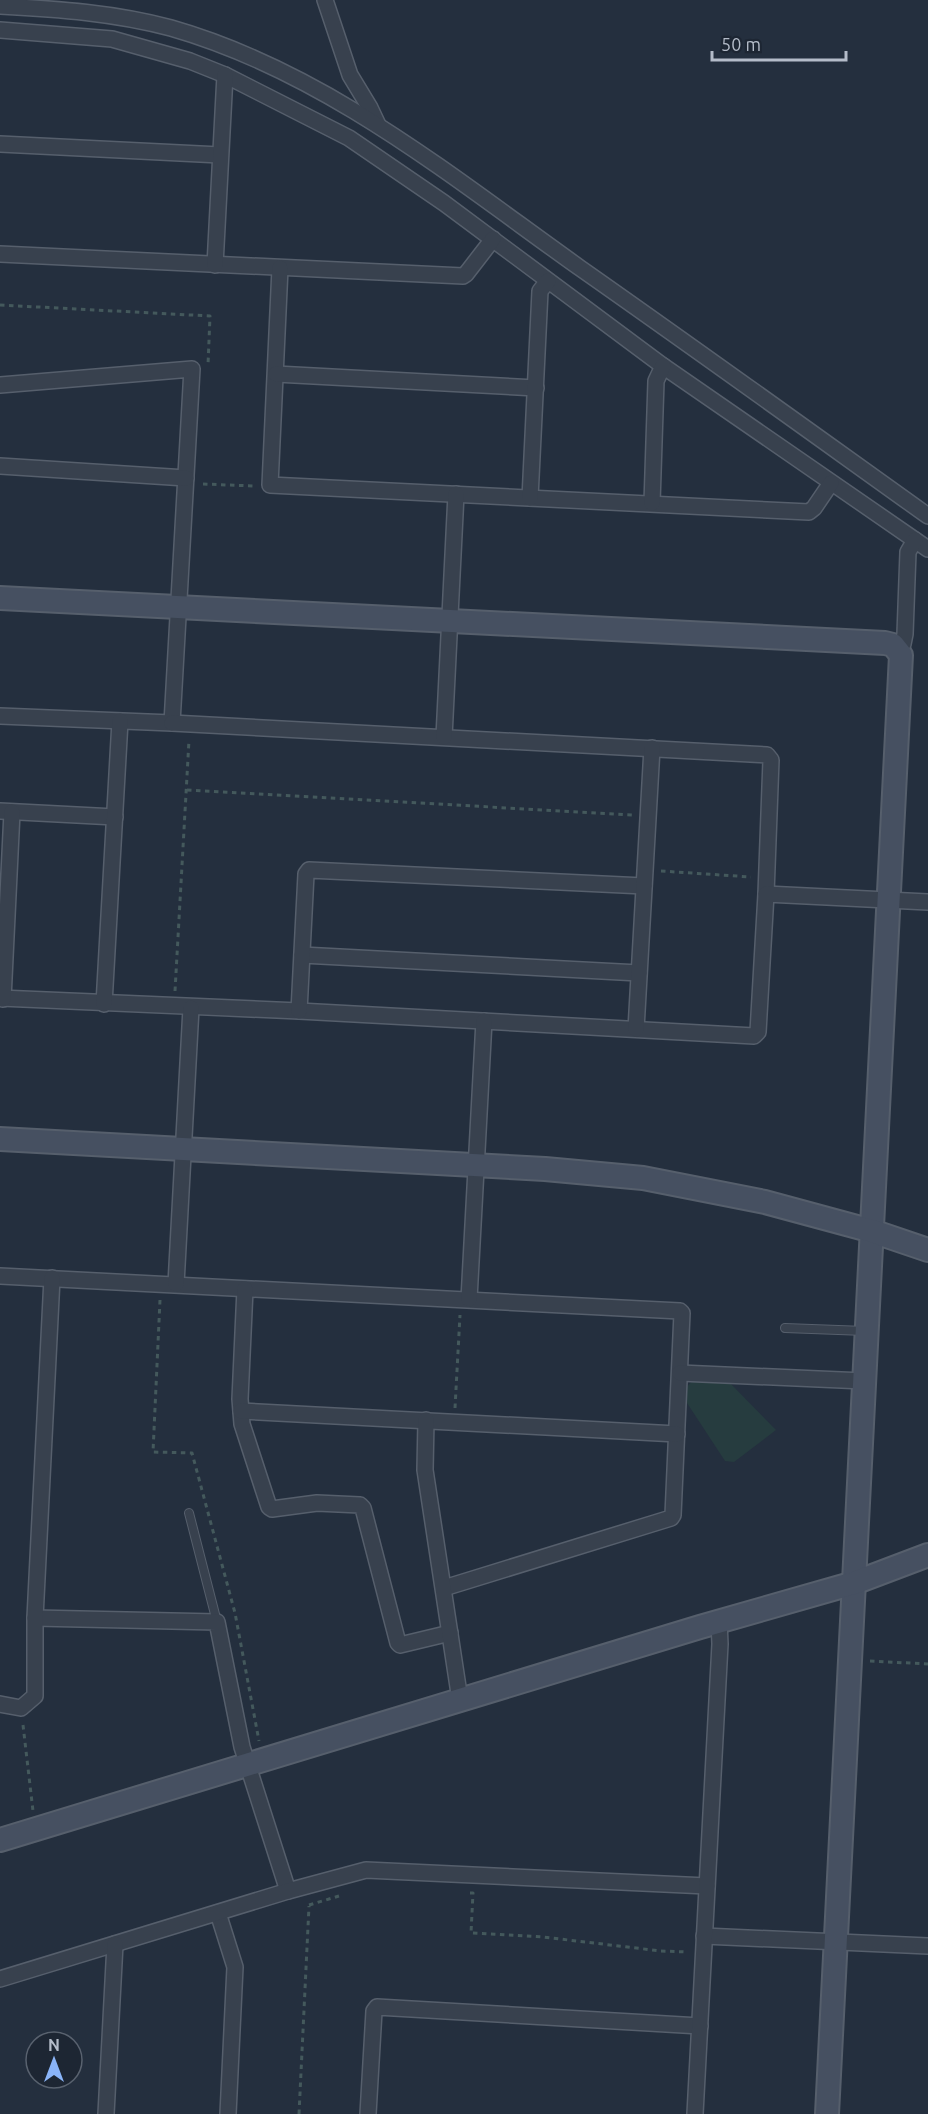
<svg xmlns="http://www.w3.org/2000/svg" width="928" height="2114" font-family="Ubuntu,sans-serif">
  <rect width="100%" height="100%" fill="#242f3e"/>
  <path fill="#263c3f" d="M692,1381L729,1382L776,1430L734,1462L725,1461L687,1403V1387Z"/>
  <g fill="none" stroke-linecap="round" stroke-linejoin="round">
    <defs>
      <g id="lane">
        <path d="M785,1328L865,1331"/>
        <path d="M189,1513L217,1622"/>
      </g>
      <g id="street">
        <path d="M325,0L350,75L370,108L378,125"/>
        <path d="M0,6C58,9 115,13 171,28C325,72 452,177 580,268C697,350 812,433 928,516"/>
        <path d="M0,30L112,39L190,61L225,75L349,138L444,203L663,366L928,549"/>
        <path d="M0,144L220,155"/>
        <path d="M0,254L463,276L466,274L493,239"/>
        <path d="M215,265L225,75"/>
        <path d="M280,268L270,485L809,512L814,508L831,483"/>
        <path d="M276,374L536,388"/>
        <path d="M0,385L192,369L172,723L0,716"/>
        <path d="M0,466L186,478"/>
        <path d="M530,498L540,291L548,281"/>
        <path d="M652,503L656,381L663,366"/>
        <path d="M898,650L903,644L905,634L908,552L915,540"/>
        <path d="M172,723L767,755L771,760L766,894"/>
        <path d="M444,737L456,494"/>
        <path d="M0,811L115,817"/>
        <path d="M302,955L639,973"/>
        <path d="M0,998L299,1011L754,1036L758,1032L766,894L928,902"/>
        <path d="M3,999L12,812"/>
        <path d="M104,1004L120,721"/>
        <path d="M299,1011L306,874L309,870L644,886"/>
        <path d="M636,1029L652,748"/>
        <path d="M0,1276L680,1311L682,1313L673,1515L671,1518L444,1588"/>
        <path d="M176,1284L191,1008"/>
        <path d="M245,1289L240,1399L242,1424L269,1507L272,1509L317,1503L360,1505L363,1508L398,1643L400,1645L450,1633"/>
        <path d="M469,1299L484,1021"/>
        <path d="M680,1373L864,1381"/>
        <path d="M241,1411L677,1434"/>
        <path d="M426,1420L425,1470L460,1700"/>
        <path d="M35,1618L217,1622L242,1747L288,1891"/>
        <path d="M0,1704L21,1708L35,1696V1618L52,1278"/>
        <path d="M218,1913L235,1967L228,2114"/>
        <path d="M704,1936L928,1946"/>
        <path d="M0,1979L288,1891L366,1870L707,1886"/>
        <path d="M106,2114L115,1944"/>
        <path d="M368,2114L374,2011L377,2007L700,2026"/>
        <path d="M695,2114L720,1644L719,1621"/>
      </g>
      <g id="secondary">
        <path d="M0,598L885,643L893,645L901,655L827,2114"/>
        <path d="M0,1139L545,1169L643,1178L765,1202L872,1231L928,1250"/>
        <path d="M0,1840L700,1627L854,1583L928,1555"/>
      </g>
    </defs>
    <use href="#lane" stroke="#565f6c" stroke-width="10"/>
    <use href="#street" stroke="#565f6c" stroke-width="18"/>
    <use href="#secondary" stroke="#565f6c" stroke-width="26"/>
    <g stroke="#44595c" stroke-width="3" stroke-dasharray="4.5 4.5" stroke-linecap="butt">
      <path d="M0,305L210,316L208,365"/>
      <path d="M203,484L253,486"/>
      <path d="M187,790L633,815"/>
      <path d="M661,871L751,877"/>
      <path d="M175,991L189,740"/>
      <path d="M160,1300L153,1452L192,1453L235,1613L259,1741"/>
      <path d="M455,1408L460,1315"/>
      <path d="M870,1661L928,1664"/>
      <path d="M23,1725L33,1811"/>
      <path d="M470,1893H473L471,1933L543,1937L661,1951L688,1952"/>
      <path d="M309,1905L339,1896"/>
      <path d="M299,2114L309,1906"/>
    </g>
    <use href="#lane" stroke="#38414e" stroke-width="8"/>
    <use href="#street" stroke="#38414e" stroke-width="15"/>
    <use href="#secondary" stroke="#465061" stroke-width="22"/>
  </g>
  <g transform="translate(54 2060)"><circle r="28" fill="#1d2633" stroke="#59626f" stroke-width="1.5"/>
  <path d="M0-4.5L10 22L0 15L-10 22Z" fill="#8ab4f8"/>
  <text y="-9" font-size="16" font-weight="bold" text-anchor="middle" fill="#b4bcc9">N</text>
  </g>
  <path d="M712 51v9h134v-9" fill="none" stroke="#b4bcc9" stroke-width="3"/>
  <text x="721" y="51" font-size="18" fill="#b4bcc9" stroke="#1d2633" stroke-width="4.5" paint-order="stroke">50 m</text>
</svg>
